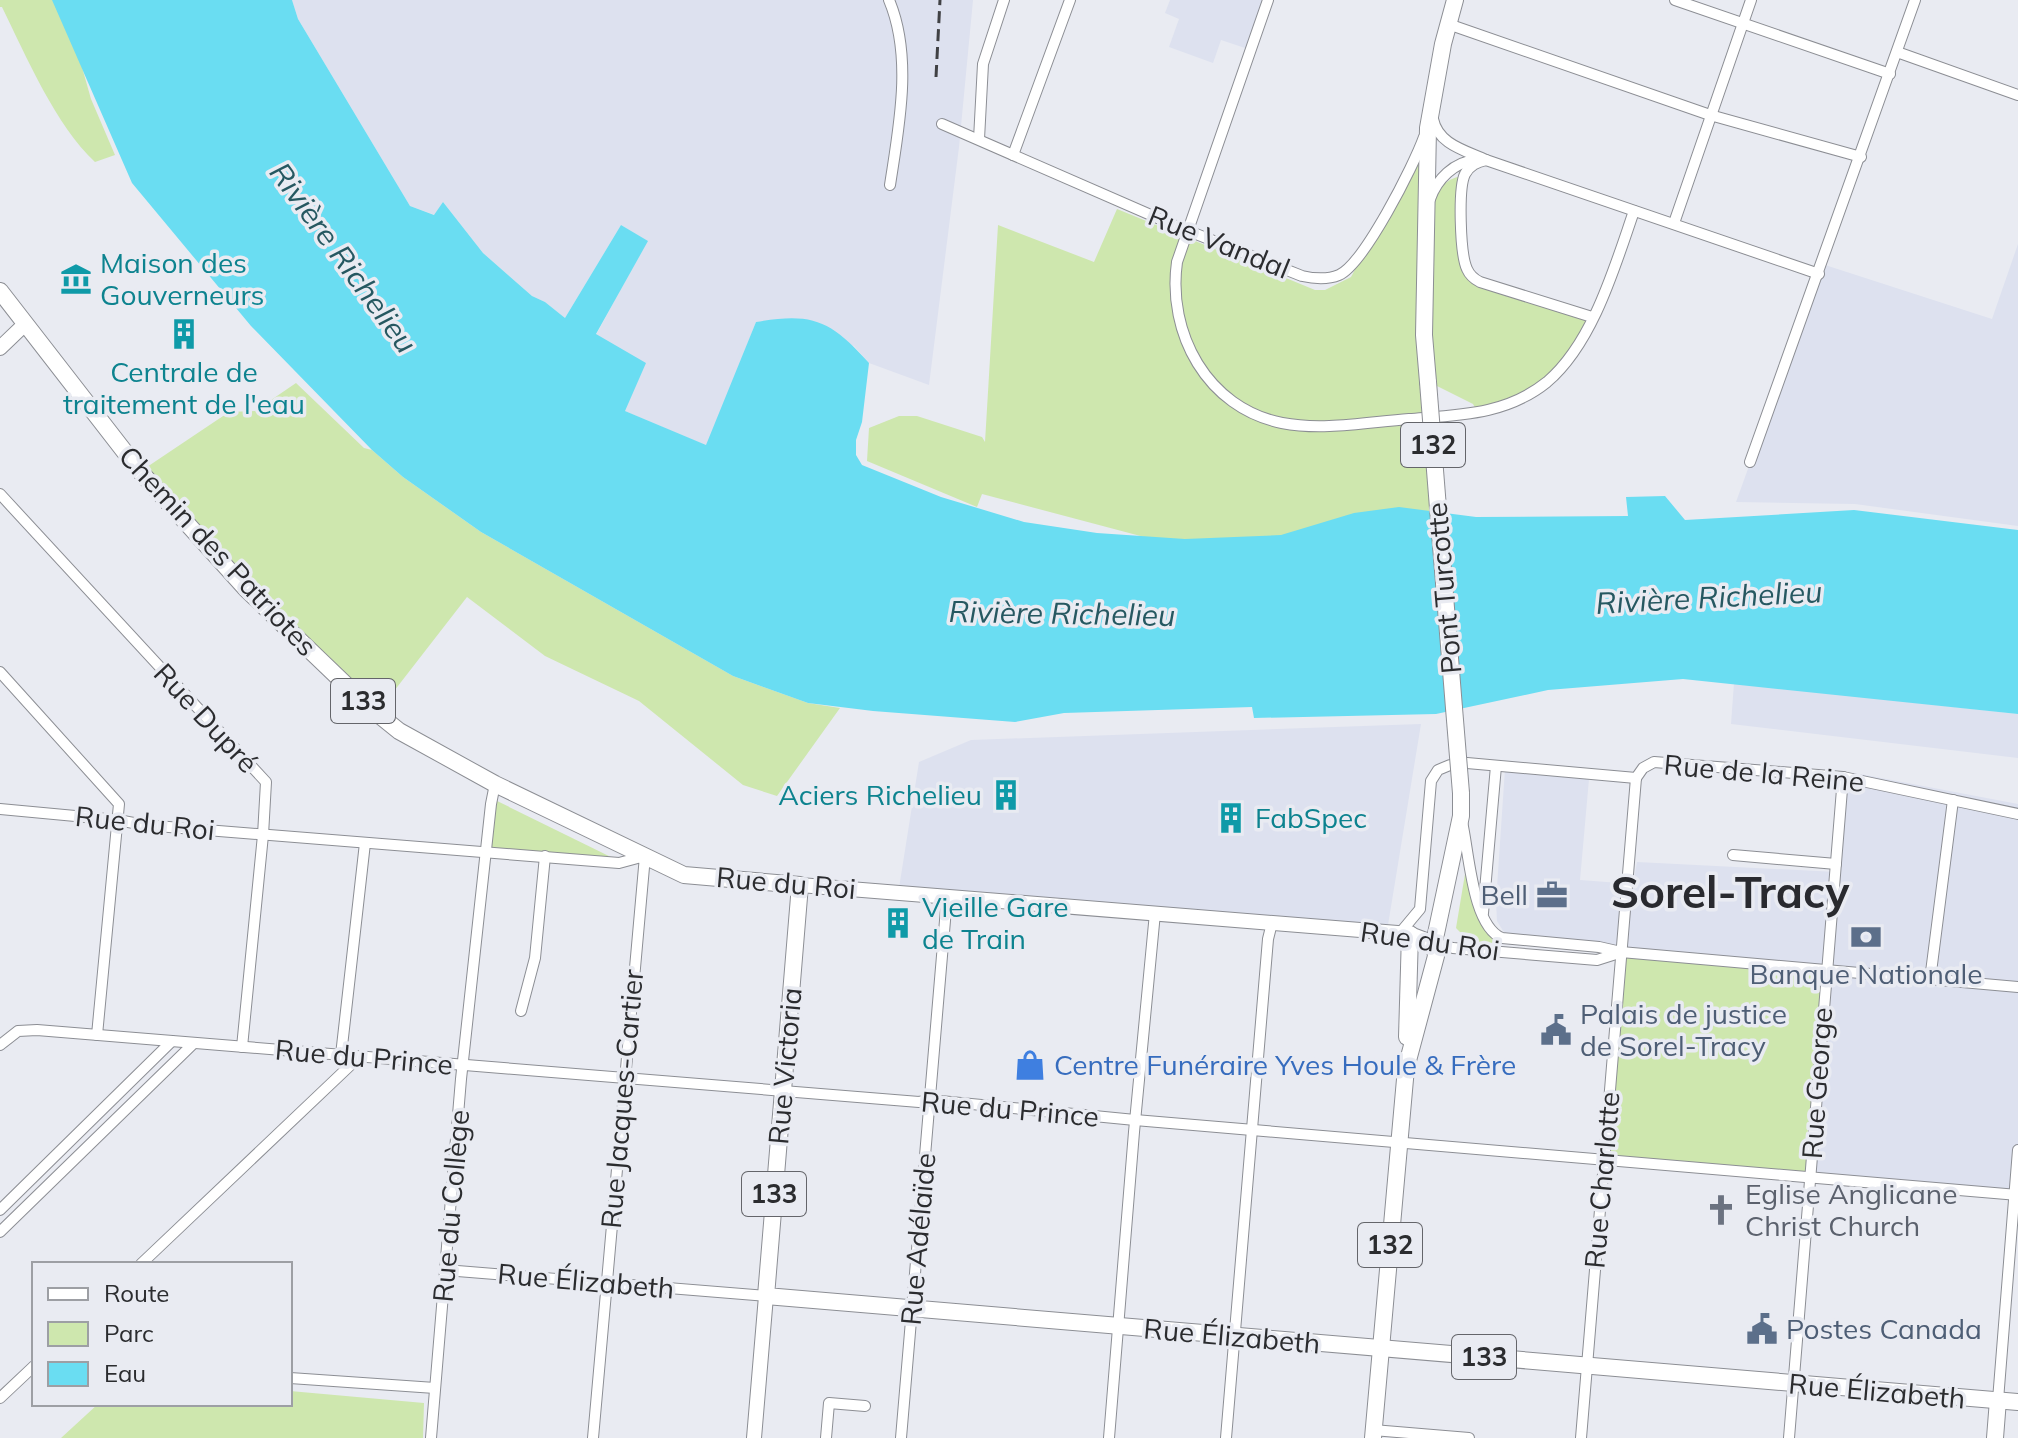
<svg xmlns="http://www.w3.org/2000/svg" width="2018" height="1438" font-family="Mulish,sans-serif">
  <rect width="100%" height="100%" fill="#e9ebf2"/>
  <g fill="#dde1ef">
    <path d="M292,0H973L959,147L929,385L869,363L854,346L756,322L707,446L625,411L596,335L647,241L621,225L565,318L545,302L532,296L483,253L443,202L435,215L410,206L298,19Z"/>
    <path d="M1170,0H1268L1251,50L1221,40L1213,63L1169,47L1179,19L1165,13Z"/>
    <path d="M2018,244V526L1855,504L1736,502L1822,264L1992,319Z"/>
    <path d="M1734,683L2018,714V758L1731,724Z"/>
    <path d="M1421,724L1388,925L899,888L919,762L971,740Z"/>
    <path d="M1505,769L1589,779L1580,880L1633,884L1637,862L1837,872L1845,783L1860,774L2018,804V1197L1808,1177L1826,971L1505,934L1497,921L1496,902Z"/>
  </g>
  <g fill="#cee7ae">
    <path d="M0,0H55L74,39L91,99L115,155L95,162C56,126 26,56 2,7H0Z"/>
    <path d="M1421,146L1427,211C1437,193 1442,178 1464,176L1461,189L1469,274L1592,317L1581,339L1546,382L1478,413L1473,404L1429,382L1432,523L1182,547L982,494L977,507L867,461L869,428L899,416H917L982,437L985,442L998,225L1094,262L1117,209L1315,290H1325L1351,277Z"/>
    <path d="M296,383L364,448L372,450L403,477L481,532L733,676L808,703L840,708L777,796L743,785L639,701L545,656L467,597L377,713L246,589L144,469L229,412L255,411Z"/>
    <path d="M493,799L617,860L488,849Z"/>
    <path d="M1469,850L1488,929L1494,943L1469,941L1456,928Z"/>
    <path d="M1624,952L1827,970L1808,1177L1606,1160Z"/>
    <path d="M290,1391L424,1403L423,1438H61L98,1404H290Z"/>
  </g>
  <path fill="#6addf2" d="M52,0H292L298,19L410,206L434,215L443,202L483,253L532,296L545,302L565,318L621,225L648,241L596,334L646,363L625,411L706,445L756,322C812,312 831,320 869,363L862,422L856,440V455L862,465L941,497L1024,522L1097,533L1185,539L1281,535L1354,513L1399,507L1476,517L1628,516L1626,497L1665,496L1685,520L1854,510L2018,530V714L1683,679L1548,690L1436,714L1254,718L1252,707L1064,713L1015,722L873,711L808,703L733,676L481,532L403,477L372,450L251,326L132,183Z"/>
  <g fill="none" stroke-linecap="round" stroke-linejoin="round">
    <defs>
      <g id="street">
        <path d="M889,0C913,57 899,126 890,185"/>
        <path d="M1268,0L1177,262C1167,333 1207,408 1282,423C1323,431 1368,422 1409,419C1459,415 1506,415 1547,382C1593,343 1615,266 1634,211"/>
        <path d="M1675,0L1890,74"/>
        <path d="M1448,24L1710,115L1861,157"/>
        <path d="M1897,52L2018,95"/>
        <path d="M1433,119C1438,144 1464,150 1486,160L1819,274"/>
        <path d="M942,124L1176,226L1302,276C1315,279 1327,280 1339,275C1364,264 1414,165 1424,137"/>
        <path d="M979,139L983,64L1004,0"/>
        <path d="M1013,155L1070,0"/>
        <path d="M1486,160C1477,162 1470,165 1465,174C1458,188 1460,254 1467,269C1470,276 1474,279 1480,282L1592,317"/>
        <path d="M1430,199C1437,179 1454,162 1476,160"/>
        <path d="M1674,223L1751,0"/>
        <path d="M1750,462L1915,0"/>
        <path d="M0,494L266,782L263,835L242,1047"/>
        <path d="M0,672L119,804L97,1035"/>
        <path d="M1467,763L1636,778"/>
        <path d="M1636,778L1643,768L1654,762L1843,777L2018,814"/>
        <path d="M0,809L118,820L144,825L619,863L645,856L593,1438"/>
        <path d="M1462,822C1469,851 1472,926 1502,938L1599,947L1621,952L2018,987"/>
        <path d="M1733,855L1836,864"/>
        <path d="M1483,913L1496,766"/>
        <path d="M1400,933L1420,909L1431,781L1438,770L1450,765"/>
        <path d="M1434,943L1453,948L1597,960L1619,953"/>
        <path d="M1930,980L1953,800"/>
        <path d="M521,1011L535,958L545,856"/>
        <path d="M0,1045L18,1031L37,1030L919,1102L930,1100L1135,1120L2018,1195"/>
        <path d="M341,1055L365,843"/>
        <path d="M0,1210L172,1041"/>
        <path d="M0,1232L194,1043"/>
        <path d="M141,1264L359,1057"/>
        <path d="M445,1270L766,1296"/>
        <path d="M290,1378L435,1388"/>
        <path d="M0,1398L34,1366"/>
        <path d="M1998,1400L2018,1150"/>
        <path d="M1373,1430L1469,1438"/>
        <path d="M431,1438L461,1079L491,804L495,784"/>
        <path d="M826,1438L829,1403L865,1406"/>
        <path d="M901,1438L947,897"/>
        <path d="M1109,1438L1134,1132L1155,913"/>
        <path d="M1226,1438L1268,939L1272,923"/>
        <path d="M1581,1438L1636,778"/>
        <path d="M1789,1438L1843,777"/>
      </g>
      <g id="secondary">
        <path d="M0,348L24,325"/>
        <path d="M800,885L1410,934L1434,943"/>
        <path d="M754,1438L766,1296"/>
      </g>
      <g id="primary">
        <path d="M0,291L138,469L246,589L368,706L399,731L495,784L684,875L800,885L766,1296L2018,1402"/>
        <path d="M1428,382L1424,335L1428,128L1443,44L1455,0"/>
        <path d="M1438,508L1454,708"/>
        <path d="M1407,1037L1410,934"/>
        <path d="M1373,1438L1406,1068L1436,956L1434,943L1461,816V793"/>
        <path d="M1995,1438L1998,1400"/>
      </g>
    </defs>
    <use href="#street" stroke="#8c8e94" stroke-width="12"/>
    <use href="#secondary" stroke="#8c8e94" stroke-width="16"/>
    <use href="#primary" stroke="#8c8e94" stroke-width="18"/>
    <use href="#street" stroke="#fff" stroke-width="10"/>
    <use href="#secondary" stroke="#fff" stroke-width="14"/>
    <use href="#primary" stroke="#fff" stroke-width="16"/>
    <path stroke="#404144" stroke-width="3" stroke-dasharray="12 6" stroke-linecap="butt" d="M936,77L940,0"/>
    <defs>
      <g id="primary-bridge">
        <path d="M1428,382L1438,508"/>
        <path d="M1454,708L1461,793"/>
      </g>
    </defs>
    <use href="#primary-bridge" stroke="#8c8e94" stroke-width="18" stroke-linecap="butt"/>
    <use href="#primary-bridge" stroke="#fff" stroke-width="16"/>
  </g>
  <defs>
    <symbol id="museum-bare" viewBox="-9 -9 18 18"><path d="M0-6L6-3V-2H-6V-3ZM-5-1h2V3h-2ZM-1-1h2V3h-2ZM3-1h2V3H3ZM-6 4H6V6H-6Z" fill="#0f9aa8" stroke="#e9ebf2" stroke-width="2.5" paint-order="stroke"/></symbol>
    <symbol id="building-bare" viewBox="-9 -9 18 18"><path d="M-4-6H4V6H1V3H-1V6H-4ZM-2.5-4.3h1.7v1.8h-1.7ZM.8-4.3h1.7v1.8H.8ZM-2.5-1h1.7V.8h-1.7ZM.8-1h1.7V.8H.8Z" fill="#0f9aa8" stroke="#e9ebf2" stroke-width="2.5" paint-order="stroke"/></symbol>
    <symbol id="office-bare" viewBox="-9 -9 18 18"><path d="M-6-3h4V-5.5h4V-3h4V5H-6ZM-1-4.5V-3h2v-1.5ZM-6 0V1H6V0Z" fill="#5c6f8a" stroke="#e9ebf2" stroke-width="2.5" paint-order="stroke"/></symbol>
    <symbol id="bank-bare" viewBox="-9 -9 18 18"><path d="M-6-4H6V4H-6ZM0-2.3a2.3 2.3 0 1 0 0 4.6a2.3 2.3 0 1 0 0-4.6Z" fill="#5c6f8a" stroke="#e9ebf2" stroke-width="2.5" paint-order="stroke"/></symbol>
    <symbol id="civic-bare" viewBox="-9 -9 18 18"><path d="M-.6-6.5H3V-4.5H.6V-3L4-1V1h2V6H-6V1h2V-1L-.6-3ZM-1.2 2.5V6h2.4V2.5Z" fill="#5c6f8a" stroke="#e9ebf2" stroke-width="2.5" paint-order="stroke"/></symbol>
    <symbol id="shop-bare" viewBox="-9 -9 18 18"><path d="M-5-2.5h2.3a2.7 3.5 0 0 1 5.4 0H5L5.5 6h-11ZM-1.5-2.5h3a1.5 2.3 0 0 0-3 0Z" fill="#3f7fe0" stroke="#e9ebf2" stroke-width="2.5" paint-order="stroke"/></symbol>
    <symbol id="church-bare" viewBox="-9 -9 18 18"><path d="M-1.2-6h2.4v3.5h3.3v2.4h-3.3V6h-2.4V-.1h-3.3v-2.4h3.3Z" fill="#6b7280" stroke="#e9ebf2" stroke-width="2.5" paint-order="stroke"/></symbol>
  </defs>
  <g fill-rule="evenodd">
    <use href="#museum-bare" x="54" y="257" width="44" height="44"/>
    <use href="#building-bare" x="162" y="312" width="44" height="44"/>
    <use href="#building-bare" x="984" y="773" width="44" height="44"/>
    <use href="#building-bare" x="1209" y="796" width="44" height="44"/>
    <use href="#office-bare" x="1530" y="873" width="44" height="44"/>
    <use href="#building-bare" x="876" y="901" width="44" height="44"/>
    <use href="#bank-bare" x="1844" y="915" width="44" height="44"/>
    <use href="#civic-bare" x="1534" y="1008" width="44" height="44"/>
    <use href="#shop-bare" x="1008" y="1043" width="44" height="44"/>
    <use href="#church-bare" x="1699" y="1188" width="44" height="44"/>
    <use href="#civic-bare" x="1740" y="1307" width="44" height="44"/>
  </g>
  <g text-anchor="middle" stroke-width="7" stroke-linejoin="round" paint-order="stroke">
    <g fill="#e9ebf2" stroke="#64656a" stroke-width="2">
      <rect x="1401" y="423" width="64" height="44" rx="6"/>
      <rect x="331" y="679" width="64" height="44" rx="6"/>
      <rect x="742" y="1172" width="64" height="44" rx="6"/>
      <rect x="1358" y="1223" width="64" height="44" rx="6"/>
      <rect x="1452" y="1335" width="64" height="44" rx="6"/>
    </g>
    <g font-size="26" font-weight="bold" fill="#2b2c2f">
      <text x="1433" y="454">132</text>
      <text x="363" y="710">133</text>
      <text x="774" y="1203">133</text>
      <text x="1390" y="1254">132</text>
      <text x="1484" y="1366">133</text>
    </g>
    <g font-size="28" fill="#2b2c2f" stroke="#e9ebf2">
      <text transform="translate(1219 242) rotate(22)" y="10">Rue Vandal</text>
      <text transform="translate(218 551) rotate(47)" y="10">Chemin des Patriotes</text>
      <text transform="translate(1444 588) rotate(-95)" y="10">Pont Turcotte</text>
      <text transform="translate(206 718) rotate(47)" y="10">Rue Dupré</text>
      <text transform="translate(1764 773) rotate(5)" y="10">Rue de la Reine</text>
      <text transform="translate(145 823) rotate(6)" y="10">Rue du Roi</text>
      <text transform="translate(786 883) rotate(5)" y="10">Rue du Roi</text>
      <text transform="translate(1430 941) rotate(8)" y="10">Rue du Roi</text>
      <text transform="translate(364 1057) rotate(5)" y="10">Rue du Prince</text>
      <text transform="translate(785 1066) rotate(-85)" y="10">Rue Victoria</text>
      <text transform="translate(1817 1083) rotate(-86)" y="10">Rue George</text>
      <text transform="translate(622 1099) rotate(-85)" y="10">Rue Jacques-Cartier</text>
      <text transform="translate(1010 1109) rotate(5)" y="10">Rue du Prince</text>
      <text transform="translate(1602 1180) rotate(-85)" y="10">Rue Charlotte</text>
      <text transform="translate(451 1206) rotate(-85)" y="10">Rue du Collège</text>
      <text transform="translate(918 1239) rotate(-85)" y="10">Rue Adélaïde</text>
      <text transform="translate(586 1281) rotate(5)" y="10">Rue Élizabeth</text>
      <text transform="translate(1232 1336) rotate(5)" y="10">Rue Élizabeth</text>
      <text transform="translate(1877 1391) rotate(5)" y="10">Rue Élizabeth</text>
    </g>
    <g font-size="28" fill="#0d838f" stroke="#e9ebf2" text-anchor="start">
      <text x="100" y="273">Maison des<tspan x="100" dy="32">Gouverneurs</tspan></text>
      <text x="184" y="382" text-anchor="middle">Centrale de<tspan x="184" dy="32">traitement de l'eau</tspan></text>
      <text x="982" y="805" text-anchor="end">Aciers Richelieu</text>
      <text x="1255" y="828">FabSpec</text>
      <text x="922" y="917">Vieille Gare<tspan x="922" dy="32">de Train</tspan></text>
    </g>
    <g font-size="28" fill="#4e5e75" stroke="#e9ebf2" text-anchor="start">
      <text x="1528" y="905" text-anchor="end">Bell</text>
      <text x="1866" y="984" text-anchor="middle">Banque Nationale</text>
      <text x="1580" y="1024">Palais de justice<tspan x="1580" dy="32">de Sorel-Tracy</tspan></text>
      <text x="1786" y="1339">Postes Canada</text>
    </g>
    <g font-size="28" fill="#366cbe" stroke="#e9ebf2" text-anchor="start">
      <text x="1054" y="1075">Centre Funéraire Yves Houle &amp; Frère</text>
    </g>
    <g font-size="28" fill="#5b616d" stroke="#e9ebf2" text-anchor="start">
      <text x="1745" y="1204">Eglise Anglicane<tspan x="1745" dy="32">Christ Church</tspan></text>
    </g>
    <g font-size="30" font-style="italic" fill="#265861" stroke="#e9ebf2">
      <text transform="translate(343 258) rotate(54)" y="10">Rivière Richelieu</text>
      <text transform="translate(1709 598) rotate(-3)" y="10">Rivière Richelieu</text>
      <text transform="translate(1062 614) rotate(1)" y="10">Rivière Richelieu</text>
    </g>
    <g font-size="44" font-weight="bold" fill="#292a2f" stroke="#e9ebf2">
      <text x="1730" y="908">Sorel-Tracy</text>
    </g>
  </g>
  <rect x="32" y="1262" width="260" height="144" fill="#e9ebf2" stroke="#9d9fa4" stroke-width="2"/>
  <rect x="48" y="1288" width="40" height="12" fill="#ffffff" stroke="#9d9fa4" stroke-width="2"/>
  <text x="104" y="1302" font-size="24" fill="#2b2c2f">Route</text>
  <rect x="48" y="1322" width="40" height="24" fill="#cee7ae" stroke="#9d9fa4" stroke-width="2"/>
  <text x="104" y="1342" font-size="24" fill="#2b2c2f">Parc</text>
  <rect x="48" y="1362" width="40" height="24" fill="#6addf2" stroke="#9d9fa4" stroke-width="2"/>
  <text x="104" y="1382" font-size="24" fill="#2b2c2f">Eau</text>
</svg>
